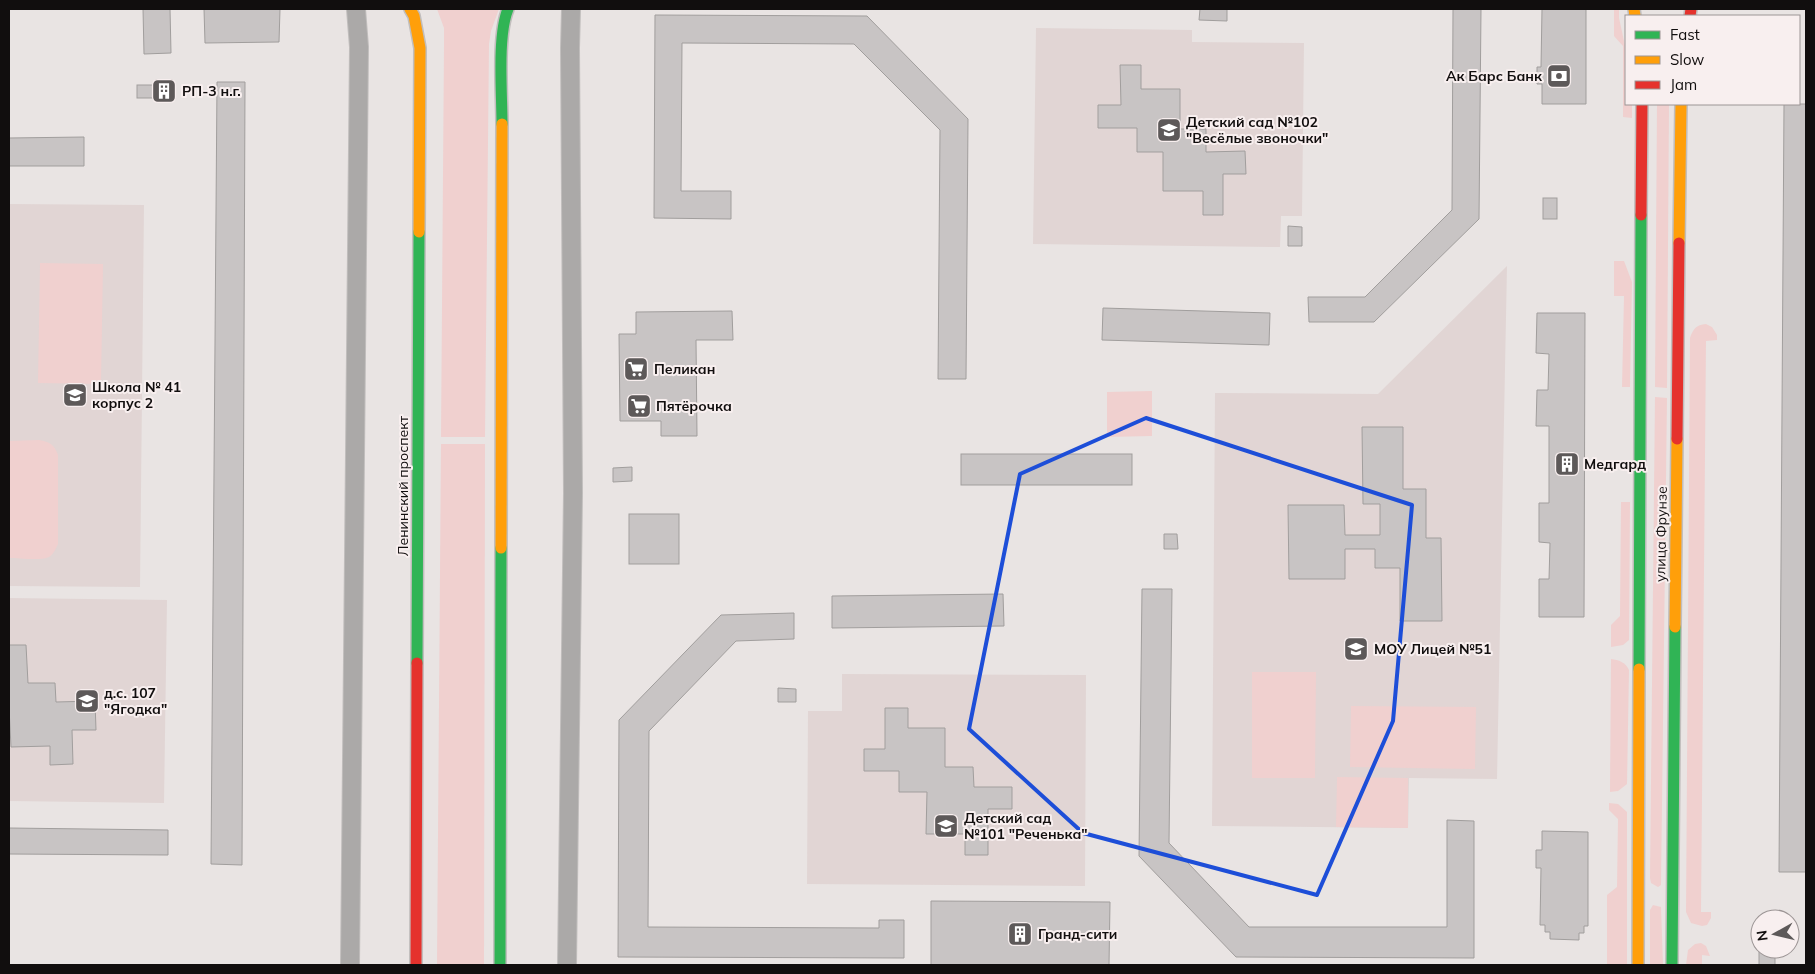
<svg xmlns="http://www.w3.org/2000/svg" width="1815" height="974" font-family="Mulish,sans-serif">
  <rect width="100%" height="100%" fill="#e9e4e3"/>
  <g fill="#e1d5d4">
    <path d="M1036,28L1192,30V42L1304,43L1302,216H1281L1280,247L1033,244Z"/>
    <path d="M9,204L144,205L140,587L9,586Z"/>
    <path d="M1507,266L1497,779L1409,778L1408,828L1212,826L1215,393L1378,394Z"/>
    <path d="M9,598L167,600L164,803L9,801Z"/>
    <path d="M842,674L1086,675L1085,886L807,884L808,711H842Z"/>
  </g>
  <g fill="#f0d0cf">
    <path d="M437,9H499L491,31L489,44L485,437H441L444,44V28Z"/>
    <path d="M1614,9H1619V18L1626,50V104H1632V118L1623,117V46L1614,36Z"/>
    <path d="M1657,104H1669L1667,388L1655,387Z"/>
    <path d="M1614,261H1624L1632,282L1630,387H1622L1624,296H1614Z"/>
    <path d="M40,263L103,264L101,384L38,383Z"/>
    <path d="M1706,324L1712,327L1717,335V340L1706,341L1701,912H1711V918L1707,925L1702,926L1691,923L1686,912L1690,338C1693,329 1696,325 1706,324Z"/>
    <path d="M1152,391V436L1107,437V392Z"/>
    <path d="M1655,397L1667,398L1661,885L1658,887L1651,883L1650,878Z"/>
    <path d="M39,440C50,442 54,444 58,455V544C56,548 54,554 49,557C41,561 19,558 9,558V441Z"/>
    <path d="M441,444H485L484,965H437Z"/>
    <path d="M1621,502H1630L1629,640L1623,645L1611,647V625L1620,616Z"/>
    <path d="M1611,659C1619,660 1625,662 1629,670L1627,784L1618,791L1610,792Z"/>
    <path d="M1252,672H1316L1315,778H1252Z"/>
    <path d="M1351,706L1476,707L1475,769L1350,767Z"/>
    <path d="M1337,777L1408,778V828L1336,827Z"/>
    <path d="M1609,803L1618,804L1627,812V965H1607V895L1617,887L1618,819L1609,810Z"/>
    <path d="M1653,905L1661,907L1663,965H1650V910Z"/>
    <path d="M1701,943L1706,946L1710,956L1702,955V965H1686L1688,950L1695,944Z"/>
  </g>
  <g fill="#c8c4c4" stroke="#a19e9d">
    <path d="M143,9H170L171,53L144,54Z"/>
    <path d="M204,9H280L279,42L205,43Z"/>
    <path d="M1200,9H1227V21L1199,20Z"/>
    <path d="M1453,9H1481L1479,219L1374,322H1309L1308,297H1365L1452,210Z"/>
    <path d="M1542,9H1586V104H1542V84H1537V67H1541Z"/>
    <path d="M655,15L867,16L968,119L966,379H938L940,130L854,44L682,43L681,191H731V219L654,218Z"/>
    <path d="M1120,65H1141V89H1180V129H1206V152L1245,151L1246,174H1223V215H1203V191H1163V152H1137V128H1098V105H1121Z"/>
    <path d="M217,82H245L242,865L211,864Z"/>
    <rect x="137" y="85" width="36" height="13"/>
    <path d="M1784,104H1806V872H1779Z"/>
    <path d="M84,137V166H9V138Z"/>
    <rect x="1543" y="198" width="14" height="21"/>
    <path d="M1288,226L1302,227V246H1288Z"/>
    <path d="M1103,308L1270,313L1269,345L1102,340Z"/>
    <path d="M732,311L733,340H696L697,436H661V421H620L619,334H636V312Z"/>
    <path d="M1537,313H1585L1584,617H1539V579H1549L1550,543L1539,542V503H1549V426H1536L1537,390H1548L1549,354L1536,353Z"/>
    <path d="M1362,427H1403V489H1426V538H1441L1442,621H1400V568H1375V549H1345V579H1289L1288,505H1344L1345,535H1380V504H1363Z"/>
    <rect x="961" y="454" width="171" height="31"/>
    <path d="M632,467V481L613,482V468Z"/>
    <rect x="629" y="514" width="50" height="50"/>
    <path d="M1164,534H1177L1178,549H1164Z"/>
    <path d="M1142,589H1172L1169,843L1249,927H1447V820L1474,821V958L1236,957L1139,856Z"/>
    <path d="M1003,594L1004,626L832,628V596Z"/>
    <path d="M794,613V639L736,641L649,731L648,927L879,928V920H904V958L618,957L619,720L721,615Z"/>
    <path d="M9,645H26L28,683H55L56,702L95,701L96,730H72L73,764L50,765V746L11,747L9,708Z"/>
    <path d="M778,688L796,689V702H778Z"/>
    <path d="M885,708H908V728H945V767H973L974,787H1012V809H988V855H965V834H926L927,792H899V771H864V749H885Z"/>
    <path d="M9,828L168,830V855L9,854Z"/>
    <path d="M1542,831L1588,832V926H1584V933H1579V940L1550,939V932H1545V925H1540L1541,868H1536V850H1542Z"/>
    <path d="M931,901L1110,902L1109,965H931Z"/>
    <rect x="1759" y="949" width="16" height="16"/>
  </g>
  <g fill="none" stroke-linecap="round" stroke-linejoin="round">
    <defs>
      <g id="street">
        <path d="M350,965L359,47L356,9"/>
        <path d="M567,965L573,493L570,48L571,9"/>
      </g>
      <g id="fast">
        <path d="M502,124C502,93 497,36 508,9"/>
        <path d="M417,663L419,232"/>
        <path d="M1639,669L1641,215"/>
        <path d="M500,965L501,548"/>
        <path d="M1672,965L1675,627"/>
      </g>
      <g id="slow">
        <path d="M410,9L414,16L420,48L419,232"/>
        <path d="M1634,9L1635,16"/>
        <path d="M1679,243L1681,104"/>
        <path d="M501,548L502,124"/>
        <path d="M1675,627L1677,439"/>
        <path d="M1638,965L1639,669"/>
      </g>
      <g id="jam">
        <path d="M1690,16L1691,9"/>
        <path d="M1641,215L1642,104"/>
        <path d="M1677,439L1679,243"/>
        <path d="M416,965L417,663"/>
      </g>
    </defs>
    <use href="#street" stroke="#c1bebd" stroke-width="20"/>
    <use href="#fast" stroke="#c1bebd" stroke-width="14"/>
    <use href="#slow" stroke="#c1bebd" stroke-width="14"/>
    <use href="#jam" stroke="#c1bebd" stroke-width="14"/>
    <use href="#street" stroke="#aba9a8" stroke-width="18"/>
    <use href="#fast" stroke="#30b455" stroke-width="11"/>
    <use href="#slow" stroke="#ff9f0a" stroke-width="11"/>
    <use href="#jam" stroke="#e5322d" stroke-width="11"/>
  </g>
  <path fill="none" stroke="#1d4ed8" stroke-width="4" stroke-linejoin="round" d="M1146,418L1412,505L1393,721L1317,895L1083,833L969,729L1020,474Z"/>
  <defs>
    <symbol id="bank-square" viewBox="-11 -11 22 22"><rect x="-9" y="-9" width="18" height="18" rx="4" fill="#5d5959" stroke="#f8efef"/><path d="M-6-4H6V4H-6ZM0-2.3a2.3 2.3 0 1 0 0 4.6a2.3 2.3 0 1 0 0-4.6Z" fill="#fff"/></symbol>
    <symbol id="building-square" viewBox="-11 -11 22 22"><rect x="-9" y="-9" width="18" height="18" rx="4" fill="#5d5959" stroke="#f8efef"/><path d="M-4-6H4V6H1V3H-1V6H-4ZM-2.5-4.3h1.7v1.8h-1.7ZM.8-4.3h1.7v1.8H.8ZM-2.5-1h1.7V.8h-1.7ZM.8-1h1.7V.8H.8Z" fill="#fff"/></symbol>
    <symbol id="school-square" viewBox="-11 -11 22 22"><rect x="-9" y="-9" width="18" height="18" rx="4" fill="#5d5959" stroke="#f8efef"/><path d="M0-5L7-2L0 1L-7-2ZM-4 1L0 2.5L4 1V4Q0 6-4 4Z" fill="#fff"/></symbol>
    <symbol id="supermarket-square" viewBox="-11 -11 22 22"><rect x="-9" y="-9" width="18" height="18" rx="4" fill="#5d5959" stroke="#f8efef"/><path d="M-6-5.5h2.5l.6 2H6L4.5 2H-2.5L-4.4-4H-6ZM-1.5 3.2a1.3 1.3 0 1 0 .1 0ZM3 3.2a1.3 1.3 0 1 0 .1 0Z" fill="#fff"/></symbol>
  </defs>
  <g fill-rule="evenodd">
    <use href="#bank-square" x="1545" y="62" width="28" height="28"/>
    <use href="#building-square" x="150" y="77" width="28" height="28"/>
    <use href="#school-square" x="1155" y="116" width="28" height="28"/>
    <use href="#supermarket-square" x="622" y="355" width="28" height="28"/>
    <use href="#school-square" x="61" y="381" width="28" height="28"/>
    <use href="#supermarket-square" x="625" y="392" width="28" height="28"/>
    <use href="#building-square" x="1553" y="450" width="28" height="28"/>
    <use href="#school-square" x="1342" y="635" width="28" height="28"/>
    <use href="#school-square" x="73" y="687" width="28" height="28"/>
    <use href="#school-square" x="932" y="812" width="28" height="28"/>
    <use href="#building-square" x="1006" y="920" width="28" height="28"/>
  </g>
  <g text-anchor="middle" stroke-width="4" stroke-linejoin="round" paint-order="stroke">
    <g font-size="14" font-weight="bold" fill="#110e0e" stroke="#f8efef" text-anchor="start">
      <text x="1542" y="81" text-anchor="end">Ак Барс Банк</text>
      <text x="182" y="96">РП-3 н.г.</text>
      <text x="1186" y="127">Детский сад №102<tspan x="1186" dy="16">"Весёлые звоночки"</tspan></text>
      <text x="654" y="374">Пеликан</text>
      <text x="92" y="392">Школа № 41<tspan x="92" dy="16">корпус 2</tspan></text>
      <text x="656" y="411">Пятёрочка</text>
      <text x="1584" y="469">Медгард</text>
      <text x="1374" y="654">МОУ Лицей №51</text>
      <text x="104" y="698">д.с. 107<tspan x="104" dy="16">"Ягодка"</tspan></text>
      <text x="964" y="823">Детский сад<tspan x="964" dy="16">№101 "Реченька"</tspan></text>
      <text x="1038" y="939">Гранд-сити</text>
    </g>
    <g font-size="14" fill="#110e0e" stroke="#f8efef">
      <text transform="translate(403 486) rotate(-90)" y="5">Ленинский проспект</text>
      <text transform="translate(1661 534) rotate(-89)" y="5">улица Фрунзе</text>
    </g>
  </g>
  <rect width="1815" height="974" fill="none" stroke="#110e0e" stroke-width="20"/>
  <rect x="1625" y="15" width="175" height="90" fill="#f8efef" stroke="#9c9595"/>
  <rect x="1635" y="31" width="25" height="8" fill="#30b455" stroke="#9c9595"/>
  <text x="1670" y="40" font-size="15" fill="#110e0e">Fast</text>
  <rect x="1635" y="56" width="25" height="8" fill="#ff9f0a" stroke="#9c9595"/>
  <text x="1670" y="65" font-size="15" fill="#110e0e">Slow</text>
  <rect x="1635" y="81" width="25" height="8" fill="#e5322d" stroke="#9c9595"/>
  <text x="1670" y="90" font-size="15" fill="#110e0e">Jam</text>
  <g transform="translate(1775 934) rotate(262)"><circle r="24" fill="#f8efef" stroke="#9c9595"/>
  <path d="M0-4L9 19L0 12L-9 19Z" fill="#5d5959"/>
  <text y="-8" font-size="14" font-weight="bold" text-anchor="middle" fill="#110e0e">N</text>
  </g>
</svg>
